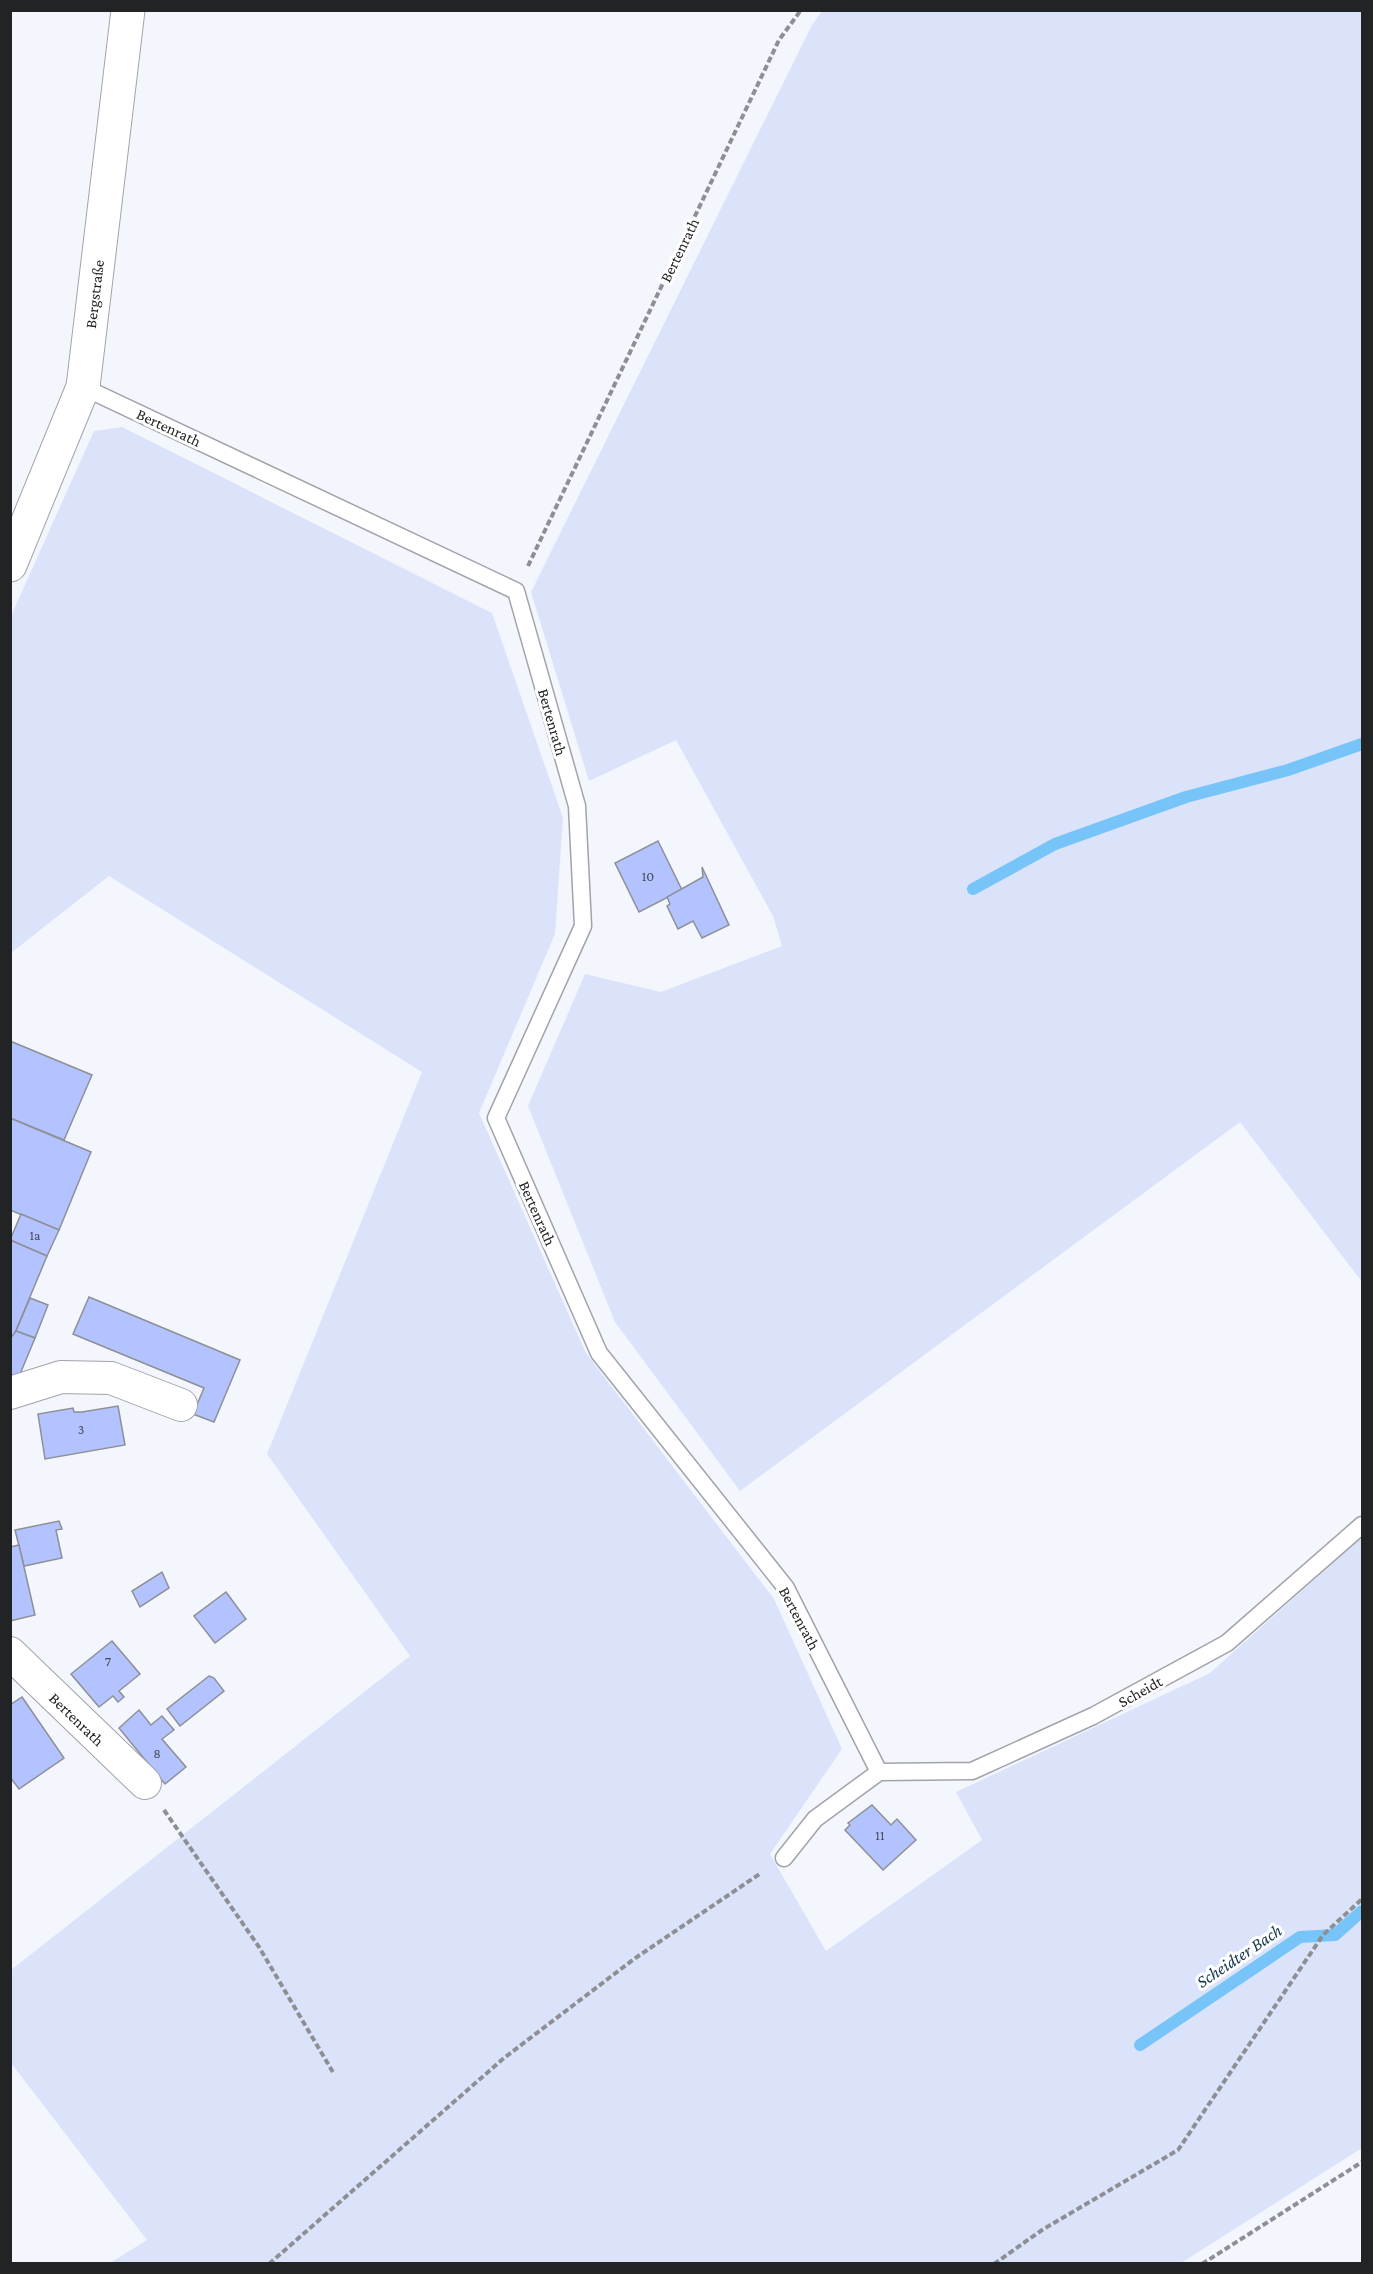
<svg xmlns="http://www.w3.org/2000/svg" width="1373" height="2274" font-family="'Crimson Pro',serif">
  <rect width="100%" height="100%" fill="#f4f6fd"/>
  <g fill="#dbe3fb">
    <path d="M822,11H1362V1282L1240,1122L740,1491L615,1322L528,1106L585,974L661,992L782,946L773,916L676,740L589,781L531,592L812,25Z"/>
    <path d="M122,427L492,613L563,818L555,934L479,1113L586,1353L774,1599L842,1749L770,1854L826,1951L982,1840L956,1792L1210,1673L1362,1537V2148L1181,2263H110L147,2240L11,2063V1970L410,1656L267,1454L422,1072L109,876L11,953V616L94,431Z"/>
  </g>
  <g fill="none" stroke-linecap="round" stroke-linejoin="round">
    <g stroke="#77c4f8" stroke-width="12">
      <path d="M973,889L1055,844L1186,797L1288,770L1362,744"/>
      <path d="M1140,2045L1300,1937L1335,1935L1362,1911"/>
    </g>
  </g>
  <g fill="#b3c3ff" stroke="#8e9096" stroke-width="1.5">
    <path d="M658,841L682,890L639,912L615,863Z"/>
    <path d="M702,867L729,925L702,938L693,921L678,929L667,906L670,904L667,897L703,877Z"/>
    <path d="M10,1041L92,1075L64,1140L10,1118Z"/>
    <path d="M10,1118L91,1152L59,1230L10,1210Z"/>
    <path d="M21,1214L59,1230L47,1256L10,1240Z"/>
    <path d="M10,1240L47,1256L12,1340L10,1339Z"/>
    <path d="M89,1297L240,1360L214,1422L193,1414L204,1388L73,1334Z"/>
    <path d="M30,1298L48,1305L35,1338L16,1331Z"/>
    <path d="M16,1331L35,1338L18,1379L10,1376V1339Z"/>
    <path d="M118,1406L125,1445L45,1459L38,1414L73,1408L74,1412H82Z"/>
    <path d="M59,1521L62,1529L56,1530L62,1558L24,1566L15,1530Z"/>
    <path d="M19,1545L35,1615L10,1621V1547Z"/>
    <path d="M162,1572L169,1588L140,1607L132,1591Z"/>
    <path d="M226,1592L246,1619L215,1643L194,1616Z"/>
    <path d="M112,1641L140,1674L119,1691L124,1697L118,1702L113,1696L99,1707L71,1674Z"/>
    <path d="M209,1676L214,1678L224,1691L180,1726L167,1709Z"/>
    <path d="M22,1697L64,1758L19,1789L10,1777V1705Z"/>
    <path d="M139,1710L151,1725L162,1716L174,1730L162,1739L186,1767L165,1784L119,1728Z"/>
    <path d="M872,1805L891,1825L897,1819L916,1840L883,1870L845,1830L850,1825L848,1823Z"/>
  </g>
  <g fill="none" stroke-linecap="round" stroke-linejoin="round">
    <defs>
      <g id="service">
        <path d="M83,387L516,591L577,806L583,926L496,1118L599,1353L786,1588L879,1772"/>
        <path d="M879,1772L972,1771L1093,1716L1227,1643L1362,1525"/>
        <path d="M784,1858L815,1819L879,1772"/>
      </g>
      <g id="minor">
        <path d="M10,1393L61,1377L111,1378L181,1405"/>
        <path d="M10,1653L145,1783"/>
      </g>
      <path id="tertiary" d="M10,565L83,387L128,10"/>
    </defs>
    <use href="#service" stroke="#a2a3aa" stroke-width="19"/>
    <use href="#minor" stroke="#a2a3aa" stroke-width="34"/>
    <use href="#tertiary" stroke="#a2a3aa" stroke-width="35"/>
    <g stroke="#8d8f93" stroke-width="4" stroke-dasharray="6 3" stroke-linecap="butt">
      <path d="M528,566L779,40L801,10"/>
      <path d="M164,1810L259,1947L334,2074"/>
      <path d="M269,2264L504,2058L634,1959L761,1873"/>
      <path d="M994,2264L1042,2230L1178,2150L1323,1935L1362,1899"/>
      <path d="M1202,2264L1362,2162"/>
    </g>
    <use href="#service" stroke="#fff" stroke-width="16"/>
    <use href="#minor" stroke="#fff" stroke-width="32"/>
    <use href="#tertiary" stroke="#fff" stroke-width="33"/>
  </g>
  <g text-anchor="middle" stroke-width="6" stroke-linejoin="round" paint-order="stroke">
    <g font-size="14" fill="#464b5c">
      <text x="648" y="881">10</text>
      <text x="35" y="1240">1a</text>
      <text x="81" y="1434">3</text>
      <text x="108" y="1666">7</text>
      <text x="157" y="1758">8</text>
      <text x="880" y="1840">11</text>
    </g>
    <g font-size="16" fill="#222325" stroke="#fff">
      <text transform="translate(679 250) rotate(-64)" y="6">Bertenrath</text>
      <text transform="translate(94 294) rotate(-83)" y="6">Bergstraße</text>
      <text transform="translate(169 427) rotate(25)" y="6">Bertenrath</text>
      <text transform="translate(553 722) rotate(74)" y="6">Bertenrath</text>
      <text transform="translate(538 1213) rotate(66)" y="6">Bertenrath</text>
      <text transform="translate(800 1618) rotate(62)" y="6">Bertenrath</text>
      <text transform="translate(1140 1691) rotate(-29)" y="6">Scheidt</text>
      <text transform="translate(77 1719) rotate(44)" y="6">Bertenrath</text>
    </g>
    <g font-size="18" font-style="italic" fill="#15364c" stroke="#fff">
      <text transform="translate(1239 1956) rotate(-34)" y="6">Scheidter Bach</text>
    </g>
  </g>
  <rect width="1373" height="2274" fill="none" stroke="#222325" stroke-width="24"/>
</svg>
